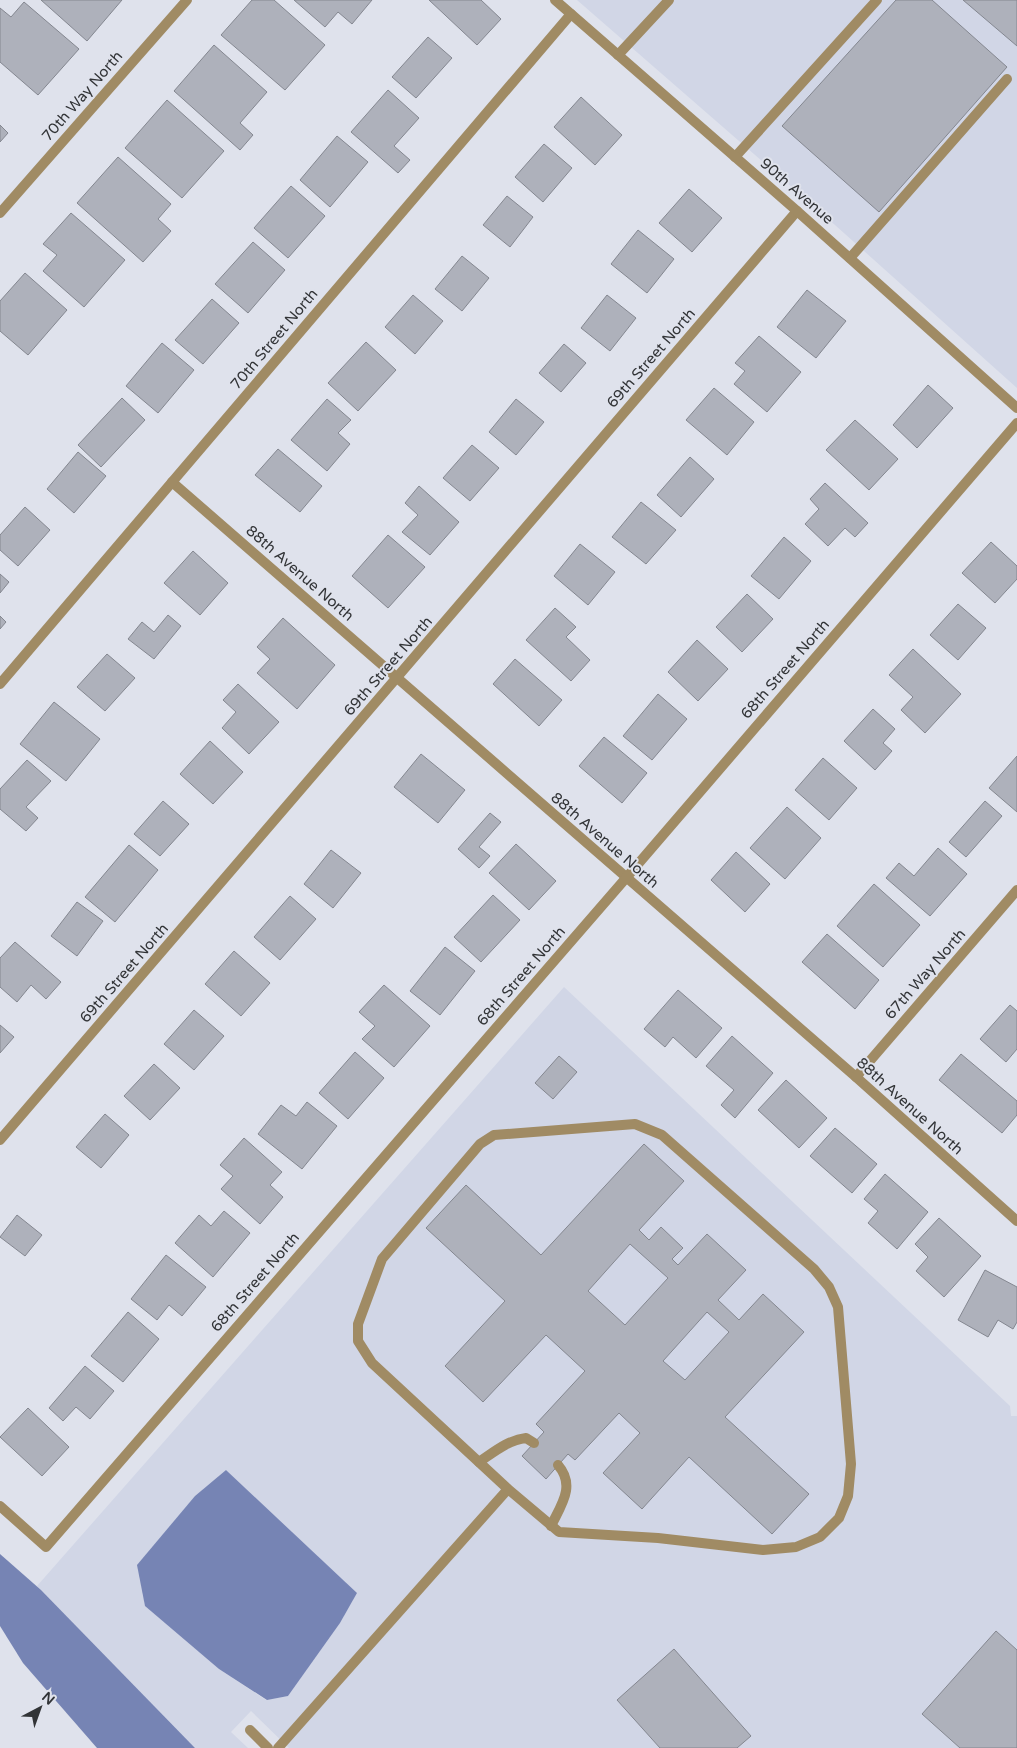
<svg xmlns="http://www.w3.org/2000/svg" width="1017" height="1748" font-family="'Varela Round',sans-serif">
  <rect width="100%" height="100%" fill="#dfe2ec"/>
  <g fill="#d1d6e6" fill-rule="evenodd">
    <path d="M577,0H1017V388L816,208Z"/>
    <path d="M564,987L1010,1406L1011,1416H1017V1748H289L251,1711L231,1732L248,1748H195L37,1586ZM226,1470L357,1593L340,1623L288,1696L266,1700L219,1669L195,1496Z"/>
  </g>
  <g fill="#7684b4">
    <path d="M226,1470L357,1593L340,1623L288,1696L267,1700L219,1669L145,1606L137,1565L195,1496Z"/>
    <path d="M0,1554L41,1590L195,1748H97L23,1663L0,1626Z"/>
  </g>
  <g fill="#aeb1bb" stroke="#848790" fill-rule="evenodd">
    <path d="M41,0H122L87,41Z"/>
    <path d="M252,0H274L325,45L285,90L221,35Z"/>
    <path d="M294,0H372L352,24L338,12L325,27Z"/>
    <path d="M429,0H481L501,19L477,45Z"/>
    <path d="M896,0H932L1007,67L879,212L782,126Z"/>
    <path d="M963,0H1017V46Z"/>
    <path d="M24,2L79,49L38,95L0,62V8L11,17Z"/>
    <path d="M428,37L452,58L416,98L392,77Z"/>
    <path d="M214,45L267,92L240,123L253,135L240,150L174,91Z"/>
    <path d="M388,90L419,118L394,146L410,160L398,173L351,132Z"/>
    <path d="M581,97L622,135L595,165L554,127Z"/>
    <path d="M167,100L224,151L182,198L125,148Z"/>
    <path d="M0,125L8,133L0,142Z"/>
    <path d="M337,136L368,162L330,207L300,180Z"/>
    <path d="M544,144L572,168L543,202L515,177Z"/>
    <path d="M118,157L171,204L158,219L171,231L143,262L77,203Z"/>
    <path d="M291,186L325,216L288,258L254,228Z"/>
    <path d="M689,189L722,218L692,252L659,223Z"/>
    <path d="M507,196L533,217L510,247L483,225Z"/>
    <path d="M71,213L125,260L84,307L43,271L57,255L43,244Z"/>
    <path d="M638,230L674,259L647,293L611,264Z"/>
    <path d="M253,242L285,270L248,313L215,284Z"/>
    <path d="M462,256L489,278L462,311L435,289Z"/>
    <path d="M25,273L67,310L28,355L0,331V301Z"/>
    <path d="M807,290L846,321L816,358L777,327Z"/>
    <path d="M413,295L443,321L415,354L385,327Z"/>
    <path d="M607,295L636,318L610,351L581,328Z"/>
    <path d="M212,299L239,323L203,364L175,340Z"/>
    <path d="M759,336L801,372L767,412L734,384L745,371L735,363Z"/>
    <path d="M366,342L396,370L358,411L328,383Z"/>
    <path d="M162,343L194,370L158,413L126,386Z"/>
    <path d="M564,344L586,363L561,392L539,373Z"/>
    <path d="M928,385L953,408L917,448L893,425Z"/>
    <path d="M714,388L754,422L727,455L686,420Z"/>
    <path d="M122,398L145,420L101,467L78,445Z"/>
    <path d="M327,399L351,420L338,433L350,444L327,471L291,440Z"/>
    <path d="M516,399L544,422L516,455L489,432Z"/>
    <path d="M855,420L898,459L869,490L826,450Z"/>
    <path d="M472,445L499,468L470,501L443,478Z"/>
    <path d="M278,449L322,486L300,512L255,475Z"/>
    <path d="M78,452L106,476L74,513L47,489Z"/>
    <path d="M690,457L714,479L681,517L657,495Z"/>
    <path d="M825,483L868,523L855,537L845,528L828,546L805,524L819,509L810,499Z"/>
    <path d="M419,486L459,522L430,555L402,532L418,515L405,503Z"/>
    <path d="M641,502L676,530L646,564L612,537Z"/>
    <path d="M25,507L50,530L18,566L0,550V535Z"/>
    <path d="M388,535L425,567L388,608L352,576Z"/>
    <path d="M784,537L811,561L779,599L751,576Z"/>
    <path d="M991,542L1017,566V579L995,603L962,573Z"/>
    <path d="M580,544L615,572L588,605L554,576Z"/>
    <path d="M193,551L228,583L200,615L164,583Z"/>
    <path d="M0,574L9,582L0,593Z"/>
    <path d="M747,594L773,619L742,652L716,627Z"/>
    <path d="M958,604L986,628L958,660L930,635Z"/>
    <path d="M555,608L576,627L566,637L590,660L571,681L526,640Z"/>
    <path d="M168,615L181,626L154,659L128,639L142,622L154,632Z"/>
    <path d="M0,616L6,622L0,629Z"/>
    <path d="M283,618L335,665L297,709L257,673L270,659L257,647Z"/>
    <path d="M697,640L728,669L698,701L668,672Z"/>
    <path d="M913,649L961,694L925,733L901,710L913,697L889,675Z"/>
    <path d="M107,654L135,678L105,711L77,687Z"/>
    <path d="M515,659L562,700L539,726L493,684Z"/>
    <path d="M238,684L279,722L249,754L222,728L236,712L223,700Z"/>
    <path d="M658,694L687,719L652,760L623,736Z"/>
    <path d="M54,702L100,739L66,781L20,744Z"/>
    <path d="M873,709L895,729L883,743L892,751L875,770L844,741Z"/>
    <path d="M604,737L647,773L622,803L579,766Z"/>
    <path d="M210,741L243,772L213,804L180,774Z"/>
    <path d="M421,754L465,790L438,823L394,787Z"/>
    <path d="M1017,756V812L989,788Z"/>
    <path d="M823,758L857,788L829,820L795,790Z"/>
    <path d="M27,760L51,781L26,807L38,818L26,831L0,809V789Z"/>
    <path d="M163,801L189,824L160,856L134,834Z"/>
    <path d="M985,801L1002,816L966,857L949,842Z"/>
    <path d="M787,807L821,838L785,879L750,848Z"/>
    <path d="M490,813L501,822L479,847L490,856L479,868L458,849Z"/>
    <path d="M516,844L556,881L529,910L489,873Z"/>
    <path d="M129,845L158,870L115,922L85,897Z"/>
    <path d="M938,848L967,874L930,916L886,878L899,863L914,876Z"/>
    <path d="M331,850L361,873L333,908L304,884Z"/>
    <path d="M736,852L770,884L745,912L711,880Z"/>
    <path d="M874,884L920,925L883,967L837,926Z"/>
    <path d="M493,895L520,920L481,962L454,937Z"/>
    <path d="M290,896L316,919L280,960L254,937Z"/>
    <path d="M77,902L103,921L77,956L51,936Z"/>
    <path d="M827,934L879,980L855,1009L802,962Z"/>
    <path d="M15,942L61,982L46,999L31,985L17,1002L0,987V958Z"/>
    <path d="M445,947L475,971L440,1015L410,991Z"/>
    <path d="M234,951L270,983L241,1016L205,984Z"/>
    <path d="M384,985L430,1026L394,1067L362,1039L375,1026L359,1012Z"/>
    <path d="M678,990L722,1028L696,1058L673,1037L665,1047L644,1029Z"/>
    <path d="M1010,1005L1017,1011V1049L1006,1062L980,1039Z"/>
    <path d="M194,1010L224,1036L194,1070L164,1044Z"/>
    <path d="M0,1025L14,1037L0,1053Z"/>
    <path d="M732,1036L773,1073L735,1118L721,1105L734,1090L706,1066Z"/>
    <path d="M355,1052L384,1078L348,1119L319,1093Z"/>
    <path d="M961,1054L1017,1101V1115L1002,1133L939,1080Z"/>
    <path d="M559,1056L577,1072L553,1099L535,1083Z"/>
    <path d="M154,1064L180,1088L150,1120L124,1096Z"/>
    <path d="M786,1080L827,1118L799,1148L758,1110Z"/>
    <path d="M307,1102L337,1126L302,1169L258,1134L281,1105L296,1116Z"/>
    <path d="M105,1114L129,1135L101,1168L76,1147Z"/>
    <path d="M835,1128L877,1164L852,1193L810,1156Z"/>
    <path d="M244,1138L282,1172L270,1185L283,1197L260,1224L221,1189L233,1176L220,1165Z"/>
    <path d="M644,1144L684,1181L639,1230L649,1240L661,1227L683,1248L672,1259L678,1265L707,1234L746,1270L718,1300L739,1320L763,1294L804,1332L725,1417L809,1494L772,1534L689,1457L642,1509L603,1473L640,1433L619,1413L575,1460L568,1454L546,1479L522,1456L544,1432L536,1424L585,1371L546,1335L483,1402L445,1366L505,1301L426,1228L466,1185L541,1255ZM630,1244L668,1278L625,1325L588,1291ZM707,1312L729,1332L685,1380L663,1361Z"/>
    <path d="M885,1174L928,1212L897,1249L868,1223L878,1211L864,1199Z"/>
    <path d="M224,1211L250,1233L213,1277L175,1243L199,1215L211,1226Z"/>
    <path d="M17,1215L42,1235L25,1256L0,1237Z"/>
    <path d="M939,1218L981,1256L944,1297L916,1271L928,1257L915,1244Z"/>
    <path d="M166,1255L206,1287L182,1316L169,1305L157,1320L131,1299Z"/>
    <path d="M985,1270L1017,1287V1322L1013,1329L998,1320L988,1337L958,1320Z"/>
    <path d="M128,1312L159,1339L123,1382L91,1356Z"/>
    <path d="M85,1366L114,1391L90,1419L76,1407L63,1421L49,1408Z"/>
    <path d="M28,1408L69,1447L42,1476L0,1437Z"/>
    <path d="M996,1631L1017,1650V1748H960L922,1714Z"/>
    <path d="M674,1649L751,1736L737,1748H660L617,1700Z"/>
  </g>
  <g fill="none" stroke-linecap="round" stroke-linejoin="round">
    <g stroke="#a08b64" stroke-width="10">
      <path d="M618,55L669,0"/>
      <path d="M735,157L877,0"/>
      <path d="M850,258L1007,79"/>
      <path d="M479,1462C494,1452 508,1440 526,1438L534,1443"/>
      <path d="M551,1526C561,1505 576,1486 558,1465"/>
      <path d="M278,1748L508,1489L372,1363L358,1341V1324L382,1259L480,1144L494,1135L635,1124L662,1135L814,1269L829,1287L838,1307L851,1464L848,1496L839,1518L820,1537L796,1547L763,1550L658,1538L559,1532L508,1489"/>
    </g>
    <g stroke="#a08b64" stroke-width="10">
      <path d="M0,213L187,0"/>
      <path d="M172,482L856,1077L1017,1221"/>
      <path d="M0,684L571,14"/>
      <path d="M856,1077L1017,890"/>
      <path d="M0,1140L797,211"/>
      <path d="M0,1506L46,1547L626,878L1017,423"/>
      <path d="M250,1730L268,1748"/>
    </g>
    <path stroke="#a08b64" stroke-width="10" d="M555,0L797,211L1017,408"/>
  </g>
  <g text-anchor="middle" stroke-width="4" stroke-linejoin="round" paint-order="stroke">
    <g font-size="15" fill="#323437" stroke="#dfe2ec">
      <text transform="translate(82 96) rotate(-49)" y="5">70th Way North</text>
      <text transform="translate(797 191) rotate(41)" y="5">90th Avenue</text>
      <text transform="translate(274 339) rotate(-50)" y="5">70th Street North</text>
      <text transform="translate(651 358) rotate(-49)" y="5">69th Street North</text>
      <text transform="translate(300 573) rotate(41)" y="5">88th Avenue North</text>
      <text transform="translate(388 666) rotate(-49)" y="5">69th Street North</text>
      <text transform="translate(785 669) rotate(-49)" y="5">68th Street North</text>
      <text transform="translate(605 840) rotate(41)" y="5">88th Avenue North</text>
      <text transform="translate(124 973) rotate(-49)" y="5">69th Street North</text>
      <text transform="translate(925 974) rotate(-49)" y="5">67th Way North</text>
      <text transform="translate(521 976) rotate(-49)" y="5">68th Street North</text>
      <text transform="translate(910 1106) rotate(42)" y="5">88th Avenue North</text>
      <text transform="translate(255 1282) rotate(-49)" y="5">68th Street North</text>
    </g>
  </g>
  <g transform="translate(40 1708) rotate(41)" stroke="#dfe2ec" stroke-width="4" paint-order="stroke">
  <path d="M0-4L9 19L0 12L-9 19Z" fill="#323437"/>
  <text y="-8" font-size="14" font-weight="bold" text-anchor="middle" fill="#323437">N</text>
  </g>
</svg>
